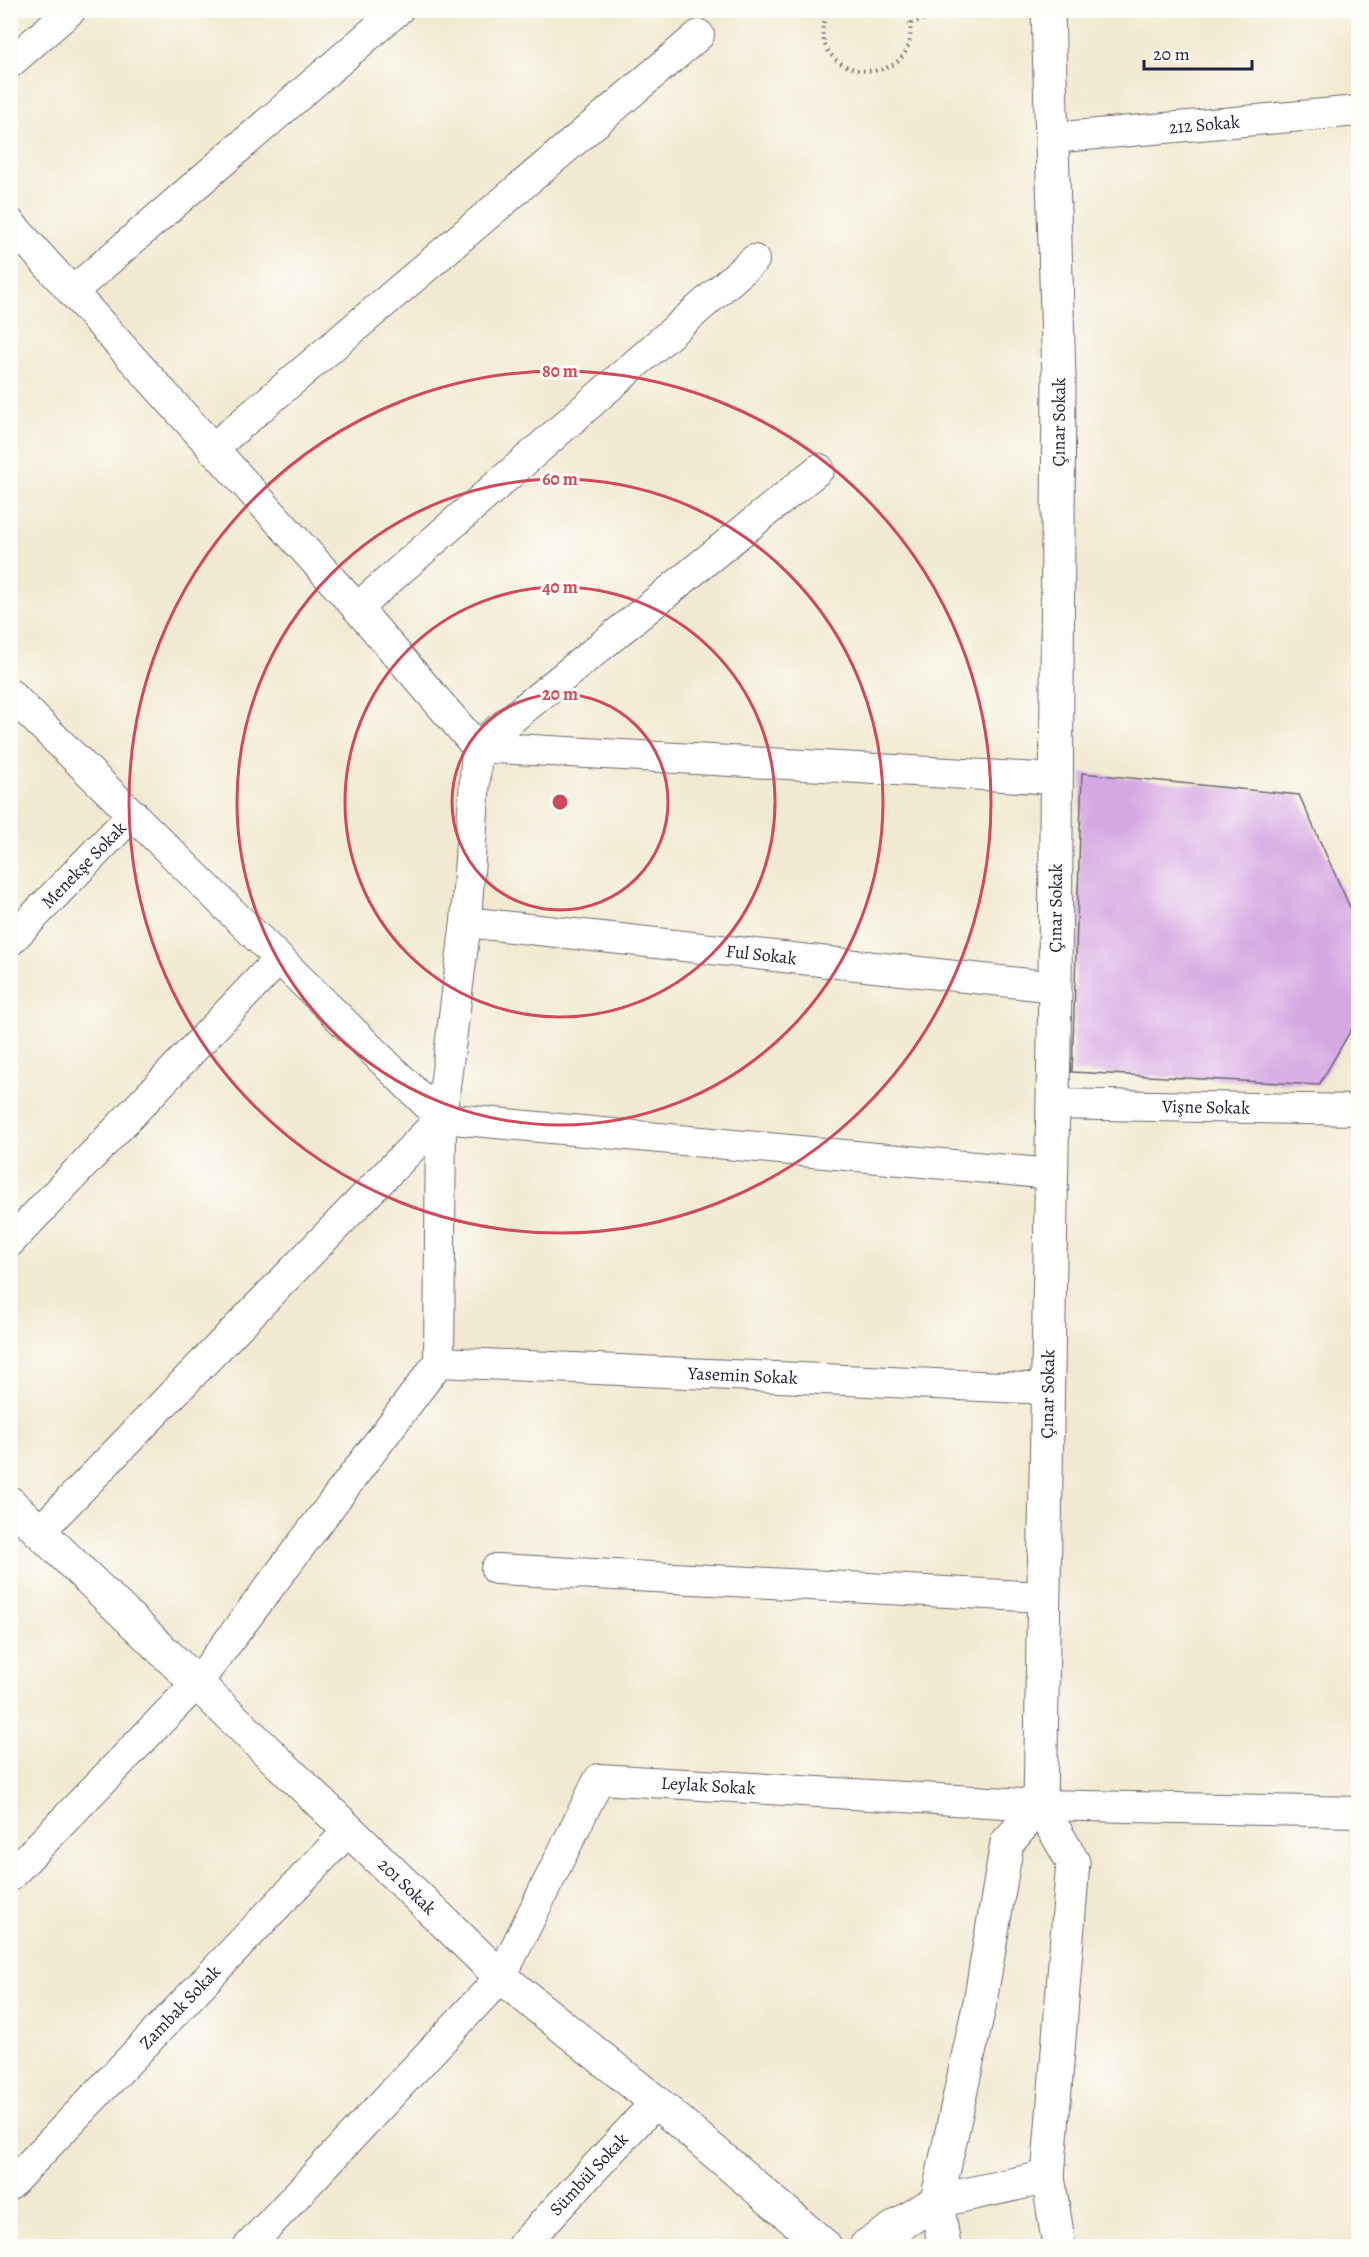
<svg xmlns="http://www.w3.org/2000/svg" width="1369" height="2257" font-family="Alegreya,serif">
  <rect width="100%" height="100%" fill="#fdfcf7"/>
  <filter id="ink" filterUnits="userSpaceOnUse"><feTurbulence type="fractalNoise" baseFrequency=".0167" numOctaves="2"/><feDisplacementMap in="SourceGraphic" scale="12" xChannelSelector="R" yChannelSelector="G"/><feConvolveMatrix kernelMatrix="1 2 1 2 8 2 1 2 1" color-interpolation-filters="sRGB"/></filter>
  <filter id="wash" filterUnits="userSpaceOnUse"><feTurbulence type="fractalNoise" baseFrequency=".008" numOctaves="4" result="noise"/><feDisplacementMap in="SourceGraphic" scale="24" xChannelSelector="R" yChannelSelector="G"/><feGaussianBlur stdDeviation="1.35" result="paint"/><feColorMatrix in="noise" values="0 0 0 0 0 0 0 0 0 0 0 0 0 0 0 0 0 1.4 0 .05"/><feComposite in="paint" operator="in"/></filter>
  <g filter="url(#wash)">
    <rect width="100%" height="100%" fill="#f1e9d0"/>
    <g id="blocks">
      <path fill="#d6a8e3" d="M1082,773L1299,795L1358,925V1018L1319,1085L1072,1072Z"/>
    </g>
  </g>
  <g filter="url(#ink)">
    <use href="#blocks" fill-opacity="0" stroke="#6a686f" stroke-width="1.5"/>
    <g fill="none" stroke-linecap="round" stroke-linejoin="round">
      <defs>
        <g id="street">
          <path d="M10,63L71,10"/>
          <path id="s1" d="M1051,138L1358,111"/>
          <path d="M10,223L357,608L477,747L466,922L441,1118L439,1362L197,1683L10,1876"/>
          <path d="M72,292L398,10"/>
          <path d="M212,449L699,35"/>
          <path d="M357,608L754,260"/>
          <path d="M10,694L441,1118L1052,1174"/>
          <path d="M477,747L1057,779"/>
          <path d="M477,747L819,469"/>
          <path id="s2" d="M466,922L1055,987"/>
          <path id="s3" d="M10,941L133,814"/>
          <path id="s4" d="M1053,1104L1358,1110"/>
          <path d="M10,1242L279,959"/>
          <path id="s5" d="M439,1362L1048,1389"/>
          <path d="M40,1531L441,1118"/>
          <path d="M496,1569L1044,1597"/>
          <path id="s6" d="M10,2185L349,1830"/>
          <path id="s7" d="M249,2246L501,1977L599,1779L1040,1805L1358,1812"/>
          <path id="s8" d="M522,2246L656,2102"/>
        </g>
        <g id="secondary">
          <path id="s9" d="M10,1503L501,1977L656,2102L825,2246"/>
          <path id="s10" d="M1040,1805L1055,987L1059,378L1048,10"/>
          <path d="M1040,1805L1073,1862L1048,2177L1059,2246"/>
          <path d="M866,2246L937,2201L1048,2177"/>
          <path d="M944,2246L937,2201L980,2002L1007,1843L1040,1805"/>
        </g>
      </defs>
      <use href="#street" stroke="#6a686f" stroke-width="32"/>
      <use href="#secondary" stroke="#6a686f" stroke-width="35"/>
      <g stroke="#6a686f" stroke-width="4" stroke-dasharray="1.5 4.5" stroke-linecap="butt">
        <path d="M828,10C794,83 934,99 907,10"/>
        <path d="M911,23L956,10"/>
      </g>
      <use href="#street" stroke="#fff" stroke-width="30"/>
      <use href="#secondary" stroke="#fff" stroke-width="33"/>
    </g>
  </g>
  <g fill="none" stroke="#d1495b" stroke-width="3">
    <circle cx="560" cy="802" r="108"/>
    <circle cx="560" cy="802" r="215"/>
    <circle cx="560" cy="802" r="323"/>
    <circle cx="560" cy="802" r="431"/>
  </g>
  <g text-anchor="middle" stroke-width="6" stroke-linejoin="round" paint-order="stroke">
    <g font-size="18" fill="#22223b" stroke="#fdfcf7">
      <text dy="6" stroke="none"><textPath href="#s1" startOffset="154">212 Sokak</textPath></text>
      <text dy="6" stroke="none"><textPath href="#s10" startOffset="1383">Çınar Sokak</textPath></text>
      <text dy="6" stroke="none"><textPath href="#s3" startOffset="106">Menekşe Sokak</textPath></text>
      <text dy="6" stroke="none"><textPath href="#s10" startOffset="897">Çınar Sokak</textPath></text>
      <text dy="6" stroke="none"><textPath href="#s2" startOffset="297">Ful Sokak</textPath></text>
      <text dy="6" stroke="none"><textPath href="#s4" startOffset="153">Vişne Sokak</textPath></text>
      <text dy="6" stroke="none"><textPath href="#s5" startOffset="304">Yasemin Sokak</textPath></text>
      <text dy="6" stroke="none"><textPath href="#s10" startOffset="411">Çınar Sokak</textPath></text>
      <text dy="6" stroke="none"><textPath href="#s7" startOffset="699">Leylak Sokak</textPath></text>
      <text dy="6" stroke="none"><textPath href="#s9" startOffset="552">201 Sokak</textPath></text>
      <text dy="6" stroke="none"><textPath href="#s6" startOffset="246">Zambak Sokak</textPath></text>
      <text dy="6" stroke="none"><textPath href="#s8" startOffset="98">Sümbül Sokak</textPath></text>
    </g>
  </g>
  <circle cx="560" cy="802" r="9" fill="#d1495b" stroke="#fdfcf7" stroke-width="3"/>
  <g font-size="18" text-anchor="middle" font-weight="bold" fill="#d1495b" stroke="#fdfcf7" stroke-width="6" stroke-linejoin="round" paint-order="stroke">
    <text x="560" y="377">80 m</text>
    <text x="560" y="485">60 m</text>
    <text x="560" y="593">40 m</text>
    <text x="560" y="700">20 m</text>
  </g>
  <rect width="1369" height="2257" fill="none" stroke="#fdfcf7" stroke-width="36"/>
  <path d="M1144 60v9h108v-9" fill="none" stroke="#22223b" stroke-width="3"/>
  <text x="1153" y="60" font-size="18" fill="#22223b" stroke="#fdfcf7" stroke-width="4.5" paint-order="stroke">20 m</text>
</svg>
